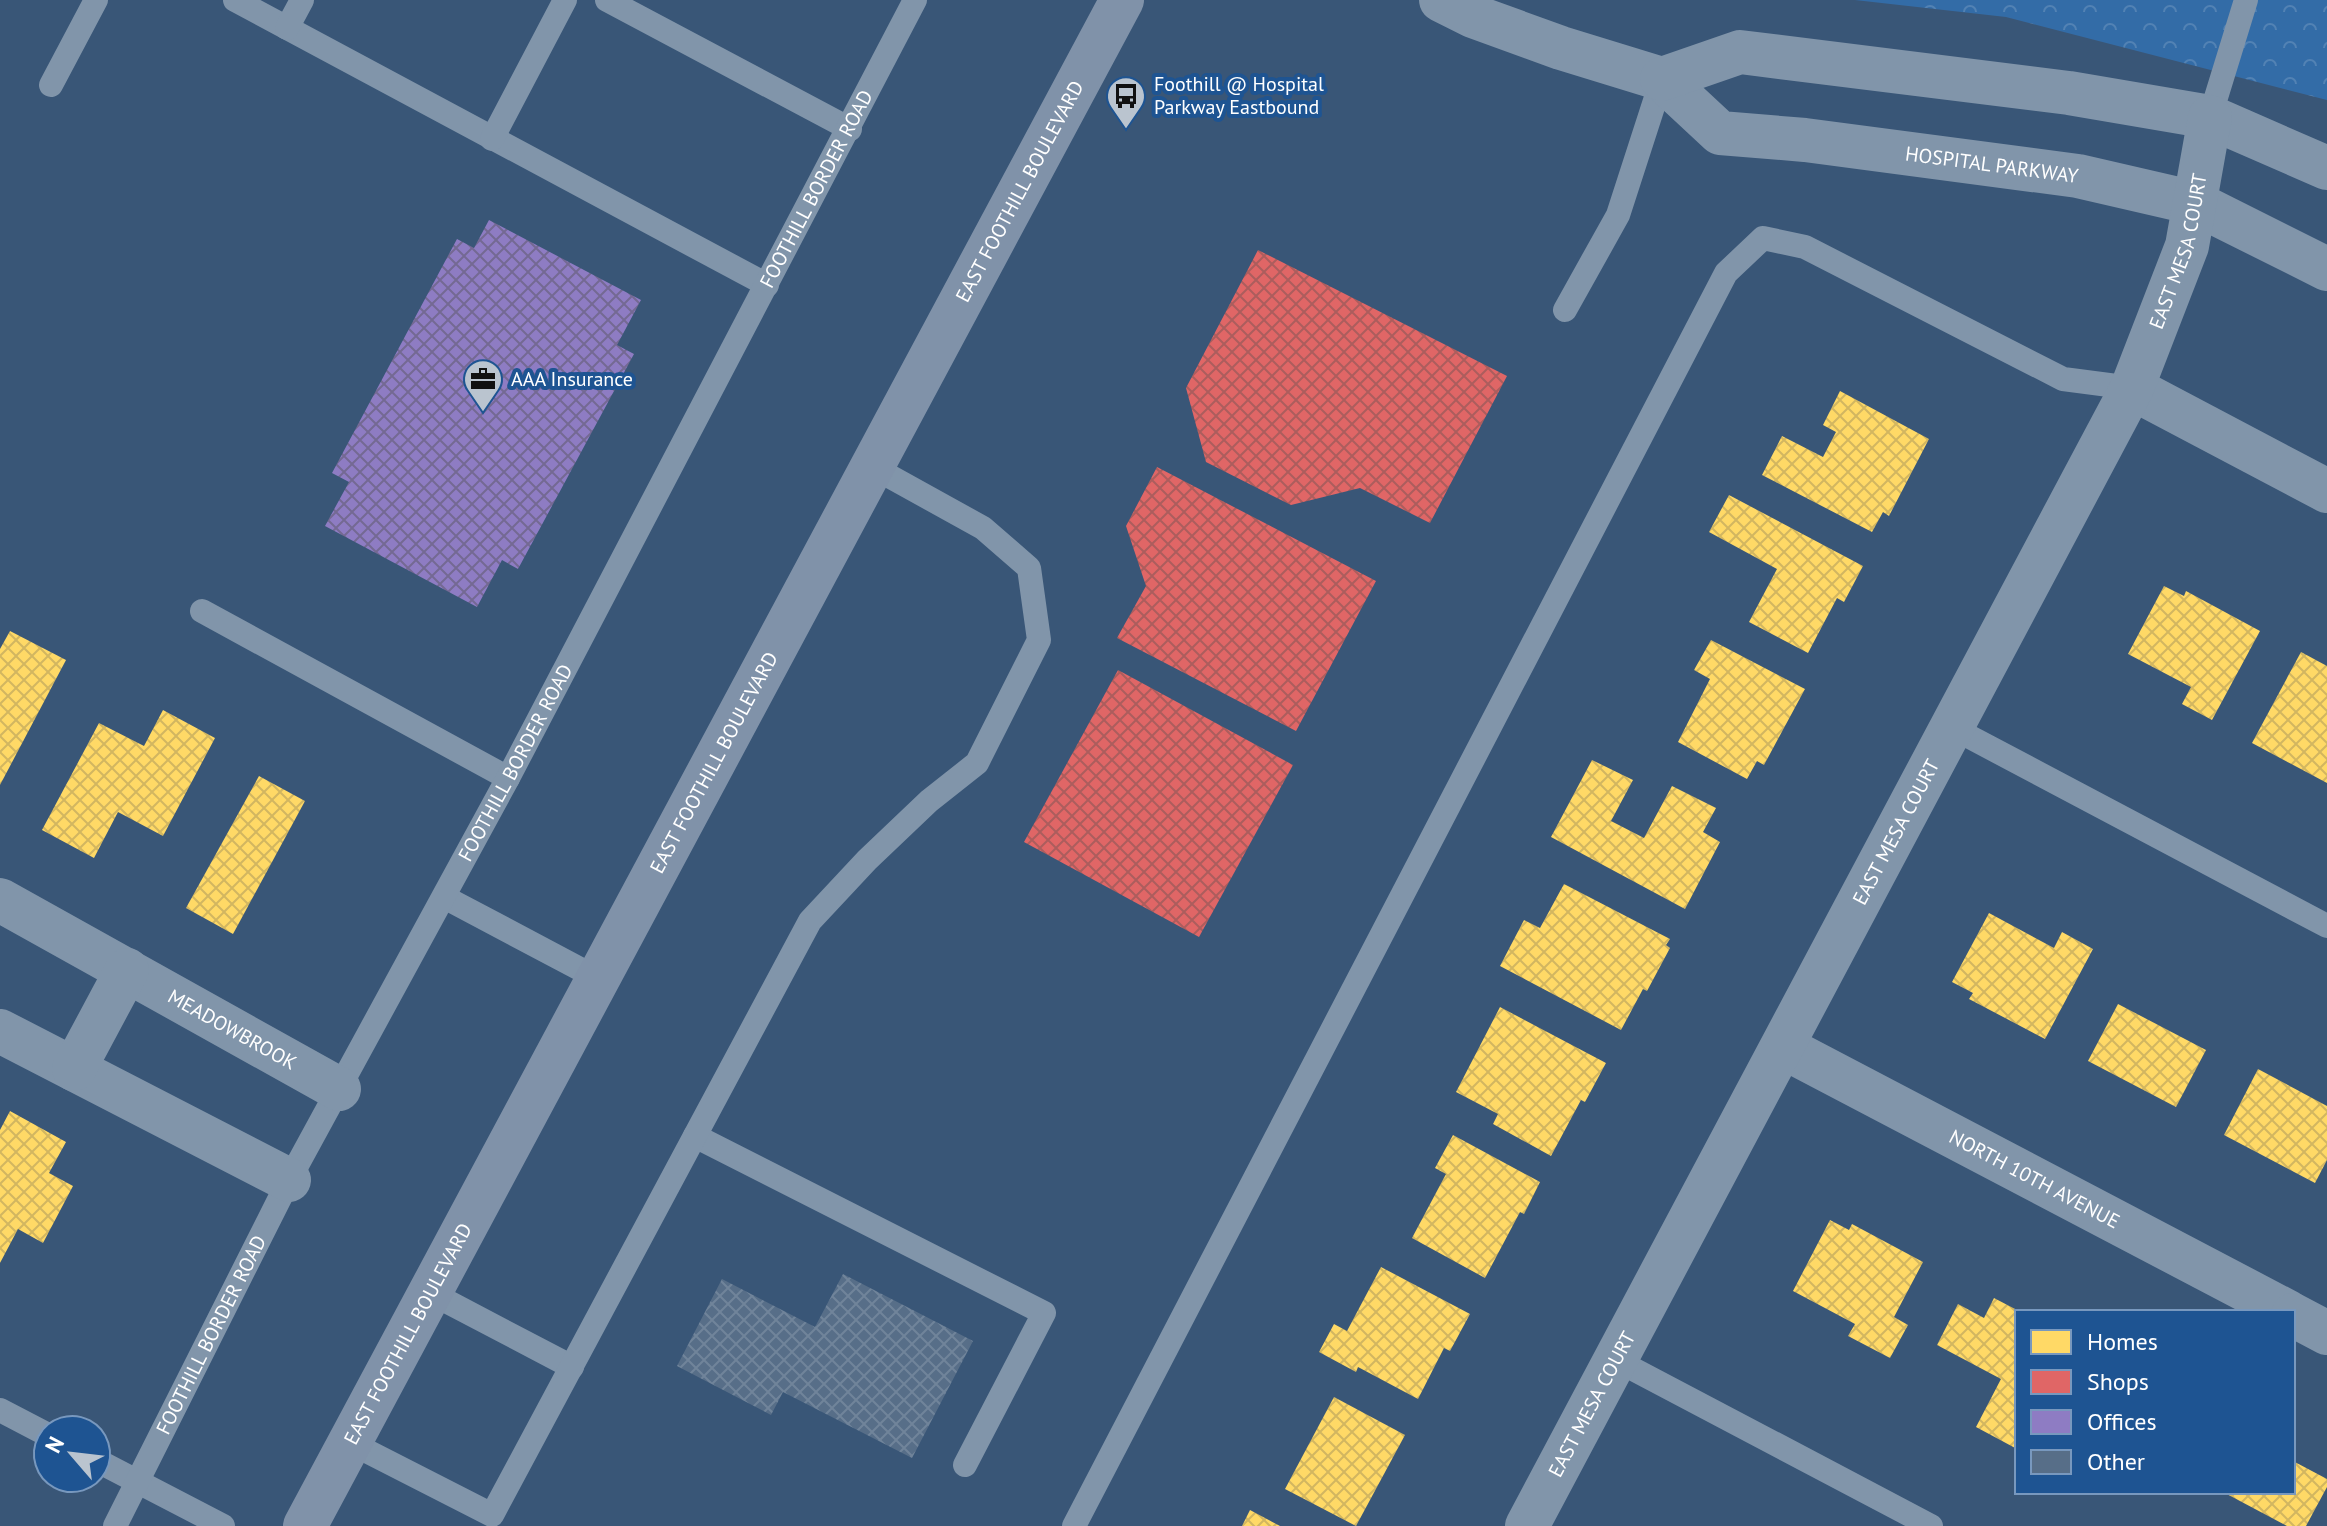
<svg xmlns="http://www.w3.org/2000/svg" width="2327" height="1526" font-family="'PT Sans',sans-serif">
  <defs>
    <pattern id="park-crowns" width="20" height="18" patternUnits="userSpaceOnUse" patternTransform="scale(2)"><rect width="20" height="18" fill="#336ca7"/><path d="M2 6a3 3 0 1 1 6 0M12 15a3 3 0 1 1 6 0" fill="none" stroke="#5282b4"/></pattern>
    <pattern id="homes-cross-hatch" width="8" height="8" patternUnits="userSpaceOnUse" patternTransform="scale(2)"><rect width="8" height="8" fill="#ffd966"/><path d="M0 0l8 8M0 8l8-8" fill="none" stroke="#d2b660"/></pattern>
    <pattern id="shops-cross-hatch" width="8" height="8" patternUnits="userSpaceOnUse" patternTransform="scale(2)"><rect width="8" height="8" fill="#e06666"/><path d="M0 0l8 8M0 8l8-8" fill="none" stroke="#ac5d5d"/></pattern>
    <pattern id="offices-cross-hatch" width="8" height="8" patternUnits="userSpaceOnUse" patternTransform="scale(2)"><rect width="8" height="8" fill="#8e7cc3"/><path d="M0 0l8 8M0 8l8-8" fill="none" stroke="#746993"/></pattern>
    <pattern id="building-cross-hatch" width="8" height="8" patternUnits="userSpaceOnUse" patternTransform="scale(2)"><rect width="8" height="8" fill="#576e88"/><path d="M0 0l8 8M0 8l8-8" fill="none" stroke="#70849a"/></pattern>
  </defs>
  <rect width="100%" height="100%" fill="#395677"/>
  <path fill="url(#park-crowns)" d="M1855,0H2327V100L2006,17Z"/>
  <g fill="url(#homes-cross-hatch)">
    <path d="M1840,391L1929,439L1889,516L1883,512L1872,532L1762,475L1782,436L1823,457L1836,432L1823,425Z"/>
    <path d="M1729,495L1863,566L1844,602L1837,598L1808,653L1749,622L1777,569L1709,532Z"/>
    <path d="M2164,586L2184,596L2186,591L2260,631L2212,720L2182,704L2191,687L2128,654Z"/>
    <path d="M10,631L66,660L0,785V649Z"/>
    <path d="M1711,640L1805,689L1764,765L1757,761L1747,779L1678,742L1710,679L1694,670Z"/>
    <path d="M2301,652L2327,666V783L2252,743Z"/>
    <path d="M163,710L215,738L163,836L118,812L94,858L42,830L99,723L144,746Z"/>
    <path d="M1592,760L1633,780L1611,821L1644,838L1672,786L1716,808L1703,832L1720,842L1685,909L1551,837Z"/>
    <path d="M259,776L305,801L233,934L186,908Z"/>
    <path d="M1564,884L1670,939L1666,945L1670,948L1647,991L1643,989L1621,1030L1500,966L1524,920L1540,928Z"/>
    <path d="M1989,913L2054,948L2062,932L2093,949L2045,1039L1969,999L1973,993L1952,982Z"/>
    <path d="M2118,1004L2206,1050L2176,1107L2088,1061Z"/>
    <path d="M1500,1007L1606,1063L1585,1102L1581,1100L1551,1156L1493,1124L1498,1114L1456,1092Z"/>
    <path d="M2258,1069L2327,1106V1160L2315,1183L2224,1135Z"/>
    <path d="M10,1111L66,1142L49,1173L73,1186L43,1243L18,1229L0,1263V1130Z"/>
    <path d="M1453,1135L1540,1182L1524,1214L1520,1212L1485,1278L1412,1238L1446,1174L1435,1168Z"/>
    <path d="M1830,1220L1849,1230L1852,1224L1923,1262L1894,1317L1908,1325L1890,1358L1848,1336L1855,1324L1793,1291Z"/>
    <path d="M1381,1267L1470,1314L1450,1351L1444,1348L1418,1399L1358,1367L1356,1372L1319,1352L1334,1324L1347,1331Z"/>
    <path d="M1994,1298L2017,1310V1449L1976,1427L2001,1379L1937,1345L1958,1304L1984,1318Z"/>
    <path d="M1334,1397L1405,1435L1356,1526L1285,1489Z"/>
    <path d="M2293,1461L2327,1479V1487L2306,1526H2287L2223,1492H2293Z"/>
    <path d="M1250,1510L1280,1526H1242Z"/>
  </g>
  <g fill="url(#shops-cross-hatch)">
    <path d="M1258,250L1507,376L1430,523L1360,488L1291,505L1206,462L1186,388Z"/>
    <path d="M1157,467L1376,581L1296,731L1117,638L1146,586L1126,526Z"/>
    <path d="M1118,670L1293,765L1199,937L1024,842Z"/>
  </g>
  <path fill="url(#offices-cross-hatch)" d="M489,220L641,300L617,345L634,354L518,569L502,560L477,607L325,526L349,482L332,473L457,239L474,248Z"/>
  <path fill="url(#building-cross-hatch)" d="M843,1274L973,1341L912,1458L783,1392L771,1415L677,1366L722,1279L815,1327Z"/>
  <g fill="none" stroke-linecap="round" stroke-linejoin="round">
    <g stroke="#8195aa" stroke-width="24">
      <path d="M235,0L767,285"/>
      <path d="M607,0L850,129"/>
      <path d="M287,28L302,0"/>
      <path d="M51,85L96,0"/>
      <path d="M2210,117L2246,0"/>
      <path d="M492,139L565,0"/>
      <path d="M1565,310L1618,215L1662,79"/>
      <path d="M202,611L508,778"/>
      <path d="M1951,727L2327,926"/>
      <path d="M444,897L597,978"/>
      <path d="M695,1136L1044,1313L965,1465"/>
      <path d="M429,1292L572,1367"/>
      <path d="M1614,1359L1931,1526"/>
      <path d="M0,1410L48,1435"/>
      <path d="M349,1442L492,1515L810,921L867,860L929,801L977,763L1039,640L1029,568L983,528L871,466"/>
      <path d="M96,1460L223,1526"/>
      <path id="s1" d="M115,1526L289,1180L508,778L915,0"/>
      <path d="M1074,1526L1726,273L1763,238L1805,247L2063,379L2132,388"/>
    </g>
    <g stroke="#8195aa" stroke-width="44">
      <path id="s2" d="M1441,0L1473,16L1561,48L1662,79L1720,133L1805,140L2078,176L2195,203L2327,269"/>
      <path d="M1662,79L1740,52L2069,93L2210,117L2327,168"/>
      <path d="M2132,388L2327,491"/>
      <path id="s3" d="M0,900L339,1089"/>
      <path d="M0,1031L289,1180"/>
      <path id="s4" d="M1783,1047L2288,1312"/>
      <path d="M74,1069L127,970"/>
      <path d="M2293,1315L2327,1333"/>
      <path id="s5" d="M1527,1526L2132,388L2187,246L2210,117"/>
    </g>
    <path stroke="#8092a9" stroke-width="44" id="s6" d="M305,1526L1122,0"/>
  </g>
  <defs>
    <symbol id="bus-pin" viewBox="-11 -11 22 30"><path d="M0 17L-7.5 6A9.5 9.5 0 1 1 7.5 6Z" fill="#bac4cf" stroke="#1e5492"/><path d="M-5-6H5V4H4V6H2V4H-2V6H-4V4H-5ZM-3.5-4V0h7V-4ZM-3.5 1.2v1.5H-2V1.2ZM2 1.2v1.5H3.5V1.2Z" fill="#111"/></symbol>
    <symbol id="office-pin" viewBox="-11 -11 22 30"><path d="M0 17L-7.5 6A9.5 9.5 0 1 1 7.5 6Z" fill="#bac4cf" stroke="#1e5492"/><path d="M-6-3h4V-5.5h4V-3h4V5H-6ZM-1-4.5V-3h2v-1.5ZM-6 0V1H6V0Z" fill="#111"/></symbol>
  </defs>
  <g fill-rule="evenodd">
    <use href="#bus-pin" x="1104" y="74" width="44" height="60"/>
    <use href="#office-pin" x="461" y="357" width="44" height="60"/>
  </g>
  <g text-anchor="middle" stroke-width="8" stroke-linejoin="round" paint-order="stroke">
    <g font-size="20" fill="#fff" stroke="#1e5492" text-anchor="start">
      <text x="1154" y="91">Foothill @ Hospital<tspan x="1154" dy="23">Parkway Eastbound</tspan></text>
      <text x="511" y="386">AAA Insurance</text>
    </g>
    <g font-size="20" fill="#fff" stroke="#1e5492">
      <text dy="7" stroke="none"><textPath href="#s2" startOffset="588">HOSPITAL PARKWAY</textPath></text>
      <text dy="7" stroke="none"><textPath href="#s1" startOffset="1510">FOOTHILL BORDER ROAD</textPath></text>
      <text dy="7" stroke="none"><textPath href="#s6" startOffset="1514">EAST FOOTHILL BOULEVARD</textPath></text>
      <text dy="7" stroke="none"><textPath href="#s5" startOffset="1434">EAST MESA COURT</textPath></text>
      <text dy="7" stroke="none"><textPath href="#s1" startOffset="862">FOOTHILL BORDER ROAD</textPath></text>
      <text dy="7" stroke="none"><textPath href="#s6" startOffset="866">EAST FOOTHILL BOULEVARD</textPath></text>
      <text dy="7" stroke="none"><textPath href="#s5" startOffset="786">EAST MESA COURT</textPath></text>
      <text dy="7" stroke="none"><textPath href="#s3" startOffset="266">MEADOWBROOK</textPath></text>
      <text dy="7" stroke="none"><textPath href="#s4" startOffset="284">NORTH 10TH AVENUE</textPath></text>
      <text dy="7" stroke="none"><textPath href="#s6" startOffset="218">EAST FOOTHILL BOULEVARD</textPath></text>
      <text dy="7" stroke="none"><textPath href="#s1" startOffset="214">FOOTHILL BORDER ROAD</textPath></text>
      <text dy="7" stroke="none"><textPath href="#s5" startOffset="138">EAST MESA COURT</textPath></text>
    </g>
  </g>
  <rect x="2015" y="1310" width="280" height="184" fill="#1e5492" stroke="#7898be" stroke-width="2"/>
  <rect x="2031" y="1330" width="40" height="24" fill="#ffd966" stroke="#7898be" stroke-width="2"/>
  <text x="2087" y="1350" font-size="24" fill="#ffffff">Homes</text>
  <rect x="2031" y="1370" width="40" height="24" fill="#e06666" stroke="#7898be" stroke-width="2"/>
  <text x="2087" y="1390" font-size="24" fill="#ffffff">Shops</text>
  <rect x="2031" y="1410" width="40" height="24" fill="#8e7cc3" stroke="#7898be" stroke-width="2"/>
  <text x="2087" y="1430" font-size="24" fill="#ffffff">Offices</text>
  <rect x="2031" y="1450" width="40" height="24" fill="#576e88" stroke="#7898be" stroke-width="2"/>
  <text x="2087" y="1470" font-size="24" fill="#ffffff">Other</text>
  <g transform="translate(72 1454) rotate(298)"><circle r="38" fill="#1e5492" stroke="#7898be" stroke-width="2"/>
  <path d="M0-6L14 30L0 20L-14 30Z" fill="#bac4cf"/>
  <text y="-12" font-size="22" font-weight="bold" text-anchor="middle" fill="#ffffff">N</text>
  </g>
</svg>
